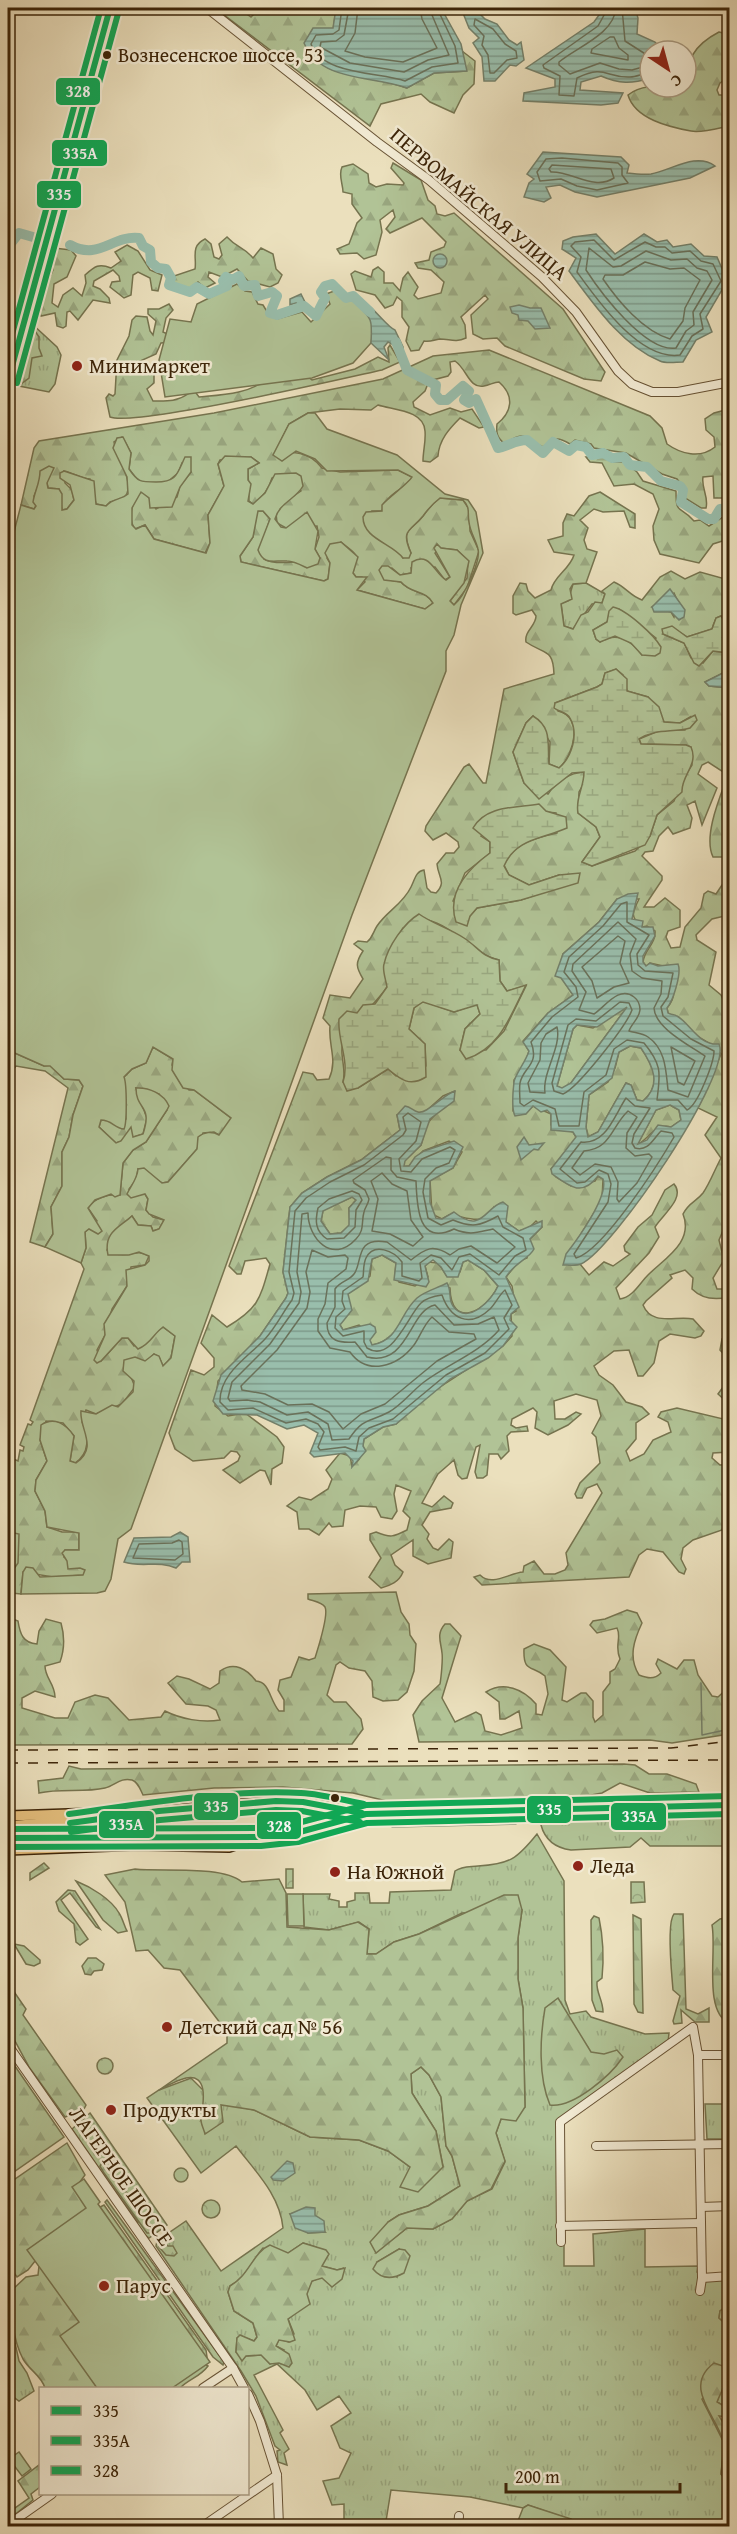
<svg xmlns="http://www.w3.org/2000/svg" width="737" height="2534" font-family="'Gentium Book Plus',serif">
  <defs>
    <pattern id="grass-tufts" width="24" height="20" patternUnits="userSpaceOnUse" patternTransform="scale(1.5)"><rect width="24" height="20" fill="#b1c396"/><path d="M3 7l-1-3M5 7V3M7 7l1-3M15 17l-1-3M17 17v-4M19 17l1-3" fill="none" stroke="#99a780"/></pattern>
    <pattern id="forest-firs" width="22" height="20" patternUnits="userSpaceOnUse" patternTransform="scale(1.5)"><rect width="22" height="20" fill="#b1c396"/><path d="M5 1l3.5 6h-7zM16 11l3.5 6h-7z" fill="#99a780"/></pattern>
    <pattern id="wetland-marsh" width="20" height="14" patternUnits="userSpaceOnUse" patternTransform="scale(1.5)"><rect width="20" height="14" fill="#b1c396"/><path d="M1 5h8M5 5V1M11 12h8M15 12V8" fill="none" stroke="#99a780"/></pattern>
    <pattern id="park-crowns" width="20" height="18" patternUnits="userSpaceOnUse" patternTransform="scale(1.5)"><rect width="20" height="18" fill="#b1c396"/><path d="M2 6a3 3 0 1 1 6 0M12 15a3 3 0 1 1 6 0" fill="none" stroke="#99a780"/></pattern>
    <pattern id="water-rules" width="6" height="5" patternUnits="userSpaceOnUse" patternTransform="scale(1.5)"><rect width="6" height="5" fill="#99beac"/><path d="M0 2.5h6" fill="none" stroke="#7e9a8a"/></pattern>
  </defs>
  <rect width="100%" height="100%" fill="#ebe0bd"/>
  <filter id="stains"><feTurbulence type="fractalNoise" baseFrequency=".00333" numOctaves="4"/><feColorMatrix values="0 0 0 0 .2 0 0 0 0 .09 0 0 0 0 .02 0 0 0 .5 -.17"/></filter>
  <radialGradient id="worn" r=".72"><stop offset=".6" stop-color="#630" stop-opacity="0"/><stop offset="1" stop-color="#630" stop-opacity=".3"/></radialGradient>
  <g fill="url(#grass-tufts)" stroke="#76744f" stroke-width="1.5" fill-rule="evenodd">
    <path d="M31,323L57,347L61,355L55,384L49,392L19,386L13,380L28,324Z"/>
    <path d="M586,583L605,594L602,603L592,604L573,629L564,626L561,603L568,601L573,584Z"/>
    <path d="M291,1806L337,1812L339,1816L291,1830Z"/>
    <path d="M723,1812V1846H650L641,1838L630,1847L571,1850C556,1848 545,1840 541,1825L546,1815L558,1814Z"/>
    <path d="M537,1834L564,1881L565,2000L570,2014L586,2011L591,2017L645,2034L669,2033L668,2042L660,2048L557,2120L559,2243L564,2245V2266H594L593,2234L645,2229V2267L698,2266L697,2272L707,2277H729V2307L720,2311L719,2318L729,2327V2409L717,2402L725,2373L702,2399L724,2443L721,2474L729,2484V2526H568L571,2520L528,2505L523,2508L470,2497L391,2490L386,2521H376L375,2526H344V2504L332,2505L323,2481L339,2478L351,2453L340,2448L331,2426L351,2413L339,2396L317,2410L305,2390L277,2364L254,2375L283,2430L280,2433L289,2449L284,2453L287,2465L278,2462L277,2451L280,2450L275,2446L256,2396L241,2371L156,2246L157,2241L186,2221L221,2271L283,2228C280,2195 255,2171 236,2146L201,2173L147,2098L159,2090L191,2078L204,2091L205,2109L201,2120L221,2105H231L254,2110L310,2137L359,2140L388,2151L410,2167L443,2166L436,2131L412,2093L411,2074L421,2067L429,2075L441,2097L446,2146L452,2156L460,2186L428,2206L399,2215L388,2222L376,2252L407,2228L433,2229L452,2219L467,2201L492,2189L505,2162L496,2133L501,2119L525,2107L523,2008L518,1979V1938L522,1910L462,1913L419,1934L394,1942L376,1954H367L369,1929L359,1922L329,1930L304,1927L303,1894H330L329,1899L339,1901V1907H347V1902L355,1900V1893H369L370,1903H389L390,1892L451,1890L455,1871C462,1866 469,1867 478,1866C510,1864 517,1859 537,1834ZM299,2212L325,2232L308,2233L290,2214ZM303,2243L316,2247L322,2266L337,2270L344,2268L312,2281L293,2315L288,2319L294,2334L289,2342L279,2339L276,2346L284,2350L270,2364L262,2355L246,2356L236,2352L237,2338L240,2336L254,2341L257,2337L253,2323L234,2311L228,2292L230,2286C247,2277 252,2261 263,2248L288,2253ZM399,2249L397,2277L377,2262Z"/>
    <path d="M705,2104H729V2139H707Z"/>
    <path d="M90,2113L167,2225L149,2238L145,2235L72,2129ZM100,2166L131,2198L139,2214L148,2223L138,2222Z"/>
    <path d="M8,2311L19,2361L27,2373L34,2391L19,2401L8,2393Z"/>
  </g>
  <g fill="url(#forest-firs)" stroke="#76744f" stroke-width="1.5" fill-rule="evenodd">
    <path d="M215,8H238L251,17L260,8H336L328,68C354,79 380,78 407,88L434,73L466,71L462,51L475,61L474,84L463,95L454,113L430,102L421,94L381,104L370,126Z"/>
    <path d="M719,32L723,33L729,41V77L720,83L717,90L719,95H729V126C719,128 702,133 691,131C669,127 635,119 628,95C644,82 665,87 686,87C686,60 694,45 719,32Z"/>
    <path d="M393,163L421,180L428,200L435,206L437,214L445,216L454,213L563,309L605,372L601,381L584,379L505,346L497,338L483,339L473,334L471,315L488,299L485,295L461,317L465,325L466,338C455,343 450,339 440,339C433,340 431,342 424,341L419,350L411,351L406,341L409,327L402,317V301L397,297L393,305L385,308L375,295L356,290L351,274L355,271L371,277L373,270L378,267L384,272V283H393L400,291L403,278L408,272L418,287L414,295L418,299L441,293L444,282L431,270L418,268L415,263L429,260L431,252L444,247L446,242L422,218L390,233L386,229L395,217L393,210L380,220L382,232L376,255L364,259L357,253L340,254L337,249L349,244L357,223L362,218L352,204V194L343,192C343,184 338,175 342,167L353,164L368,174L369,183L376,187L387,184L403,185L404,183L391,168Z"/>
    <path d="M227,237C237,248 243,246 253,258L261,248L273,254L276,269L282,275L278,283L270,287L248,281L237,269L222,277L209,272L208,277L215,283L205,288L198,282L187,290L174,284V276L195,269C197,258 190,246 205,239L211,244L214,257L219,259L222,255L219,244Z"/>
    <path d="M127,245L138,251L150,270L162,275L158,291L152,290L150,278L138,272L133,275L131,295L124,298L110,287L112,282L120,281L119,276L113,270L94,281L93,286L100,289L109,298L110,303L93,300L78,320L70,311L67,312L66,326L63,328L57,326L55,313L41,316L38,306L53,270L51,259L54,248L71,250L76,256L67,277L54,284L52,303L58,307L63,295L73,288L82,296L86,283L85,275C95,266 99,263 111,268L121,261L115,252Z"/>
    <path d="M169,304L173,310L166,318L163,332L170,335L172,342L161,343L156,354L129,366L132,370L154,372V383L147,389L153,401C167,401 176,402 188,394L190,386L200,385L196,393L199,397C219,395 251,394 266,379L308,377L312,380L355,369L378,357L389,362L388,348L390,345L400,362L382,370C341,379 136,427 110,417L106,398L109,394L113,396L115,394L117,360L129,336L132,320L136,316L147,317L150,331L153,335L156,321L148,314V309H159Z"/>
    <path d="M35,331L39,337V348L42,356L32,358L29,378L21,384C15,378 27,337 35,331Z"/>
    <path d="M489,350L650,416L662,428L667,444C681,454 700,459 715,447L714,437L706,430L705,419L714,413L729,409L727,443L729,498H714L713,476L703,477C701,488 709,497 706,508H701L685,498L684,488L677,479L662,474L626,453L594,448L591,444L575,440L570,444C558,437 555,437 543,447C525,438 525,429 505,444C497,438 496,433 497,424C512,412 515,396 499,382C494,382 490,385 484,386C469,389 467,369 455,361L450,362L451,372L448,376L429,381L425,391L413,402L414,407L430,415L450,408L461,412L472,409L484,427L479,428L460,418C449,429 439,440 438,456L430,462L423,461C423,451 426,441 425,431C424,410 393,410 378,405L371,410L340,409L308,413L289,424L274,454C293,451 309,451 322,468L340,472L398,470L412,477C405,491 388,490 382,511H372L378,539L397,549L403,558L411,553C400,527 411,532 423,516C428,509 432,504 440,498L463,500L469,509L470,531L479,551L467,588L454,605L450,601L467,578L468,561L457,550L440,548L435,553L450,577L445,580L435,567L411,568L412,573L400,575L392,568L389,580L401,582C411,594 426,590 433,603L425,609L357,590L365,582L362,577H356L353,573C358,551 359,557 341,542L327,558L330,563L328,579L324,581L241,562L240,556L253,537L257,511H263L270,519L263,540L264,559C275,566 306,561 320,558L315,549L319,537L317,526L286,528L277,523L276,513L286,501L301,491L285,475L280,474L272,478C269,489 262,498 253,504L249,501L248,469L259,463L251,457L220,460L218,464L224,486L208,515L210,543L205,553L154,539L145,525L135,529C127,518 132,501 141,492L146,493L156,509L177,497L180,486L191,472L182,463L178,473L166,483L139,482L129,469L131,453L122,437L114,442C116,457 137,484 124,498L110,502L106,506L96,504L90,479C81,479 74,473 64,471L65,483L72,490L74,500L67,509L62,510L59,489L48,488L47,483L40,482L34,496L36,506L34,509L21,505L34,448L39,441L214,413L383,379L433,356Z"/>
    <path d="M586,457H603L612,462H624L637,472L643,481L676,491C676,516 679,504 694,521L700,520L709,526L729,513V539L713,544L699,563L660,554L654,540L653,526L659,509L653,494L634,484L614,486L602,463L590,462Z"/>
    <path d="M600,492L635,514V528L630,527L624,511L603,512L594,509L580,520L588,528L584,540L587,549L597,552L586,583L573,584L570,589L572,599L561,604L564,626L573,629L581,615L588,612L595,602L602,603L605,594L602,591L614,582C626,587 630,596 642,600L660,577L671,571L685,579L700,572L729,580V628L721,616L716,618L712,629L687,637L676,630L663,634L684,643L691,658L703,663L713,651L729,653V670L705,682L709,686L729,688V915L712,919L696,935L697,940L716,952L709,985L721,995L725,1004L729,1002L730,1169L723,1190V1201L729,1200V1216L719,1240L724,1260L713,1278L717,1289H729V1297C716,1300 702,1299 692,1289L693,1278L685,1270L670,1275L672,1278L646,1301L643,1305C652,1327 677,1315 693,1319L704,1331L701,1336L695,1338L670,1334L659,1341L654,1363L643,1376H638L629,1350L614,1351L594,1366L599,1375L613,1385L626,1402L642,1407L649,1414L636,1423V1439L626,1451L630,1461L644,1454L653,1440L671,1432L668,1422L658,1417L661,1412L677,1408L723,1419L729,1410L724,1428L729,1435V1452L713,1453L712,1458L720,1465L729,1464L726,1493L729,1511L722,1530L693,1540L683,1548L681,1559L686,1569L684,1574L679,1572L663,1552L647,1549L639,1555L629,1577L482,1585L474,1577L480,1575C492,1587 509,1573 523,1572L524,1566L534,1561L544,1574H555L565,1570L568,1565L566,1553L602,1493L597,1484L587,1488L582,1498H577L575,1494L580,1483L600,1463L596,1437L592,1433L601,1416L597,1400L576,1394L554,1401L555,1419H565L576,1412L581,1414L568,1425L548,1435L535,1428L537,1412L533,1408L512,1419L511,1425L516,1428L527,1426L528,1431L511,1432L507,1436L509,1451L501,1459L498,1454H489L487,1475L483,1478H477L475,1472L480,1445L476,1447L467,1478L462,1479L458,1475L454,1460L438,1474L422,1503L432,1507L444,1496L453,1503L451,1508L430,1512L422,1525L429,1534L427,1539L433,1548L438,1550L449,1539L453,1542L451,1558L428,1564L413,1556V1540L391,1555L395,1565L403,1572C399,1582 391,1585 381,1588L369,1577L381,1558L370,1540V1534L376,1532C391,1538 393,1537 407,1530L410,1518L403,1511L411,1491L396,1485L394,1494L397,1511L392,1519L381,1517L376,1507L360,1506L345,1510L343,1526L332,1527L329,1523L319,1535L309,1529H299L297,1512L287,1506L299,1497L311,1500L328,1489L332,1479L326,1470L340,1453L350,1456L352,1466C363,1459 362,1451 364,1439L383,1427L396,1424L429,1394L503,1346L512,1336L511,1314L516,1311L512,1286L506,1277L519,1261L527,1258L530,1239L542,1227L536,1221L529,1228L519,1231L506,1222V1217L494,1207C484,1228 466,1216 449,1215L442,1219L432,1214L430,1180L453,1168L462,1152L449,1141L423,1151L409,1166L404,1167V1161L421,1145L427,1124L455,1091L443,1096L425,1112L397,1115L400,1130L361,1160L327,1177L302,1193L290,1207L283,1272L288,1293L286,1298L260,1336L218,1381L215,1406L228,1416L245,1413L277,1437L284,1447L282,1463L272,1469L271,1485L265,1471L260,1470L240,1483L223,1470L238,1461L240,1456L237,1452L231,1451L224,1458L193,1461L175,1449L169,1433L191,1370L204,1375L214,1367V1358L201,1343L212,1315L227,1327C259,1308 260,1299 270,1264L266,1258L245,1261L241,1274H237L229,1266L303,1072L313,1074L317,1080L329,1079C338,1059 328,1046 330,1026L323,1018L330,995L350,998L363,979C356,967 355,963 363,951L354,944L358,941L367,942C373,937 373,932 377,926C387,911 403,904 411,887C415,879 416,871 424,870L427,888L431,892L436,893C447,882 438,877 437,864L446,853H454L459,847L458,842L446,833L433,840L425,831L426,826L464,767L469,764L483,783H486L504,689L554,674C553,648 545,655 526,642C524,631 536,626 536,616L532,610L516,615L513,613V596L520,583L526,584L528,591L535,598L551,590C554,576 570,569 574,555L554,552L548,540L563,536V523L567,514L574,516L589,496ZM674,593L678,602L674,617L671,612L652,607ZM619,609L656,638L642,655C631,640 617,631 600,642L596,639L593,630L607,622ZM616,669L623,675L627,691L648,697L664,722L680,723L690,717L685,730H661L639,739L641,744L686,745L691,747L692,765L681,782L674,801L657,815L650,836L635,851L592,866L582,862L600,837L596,827L578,813L579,792L584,783V772C568,773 557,781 548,794L524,783L513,752L526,723L533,716L550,742L549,764L559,768C574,755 584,717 558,711L555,703L597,687L602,684L605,673ZM708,762L728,775C720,797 703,836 713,857H726L728,876L716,894L708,891L704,894L701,908L685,927L680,947L671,948L666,937L668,931L680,927V910L665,898L654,907H644L662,880V876L642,856L645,852L653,851L659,836L668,827L673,834L690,828L692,818L687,805L695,801L702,825L717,788L698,774L702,765ZM508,808L556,813L557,833C534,838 514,843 504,865L509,875L529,885L559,875L553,889L521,900L477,908L470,916L453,901L465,873L490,853V842L481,836ZM617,899H639C632,913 630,917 642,927L647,926L655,931C656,944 644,950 643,962L646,966L650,963L663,966C672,981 680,993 667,1008L668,1013C679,1019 685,1028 694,1034C705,1042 713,1043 721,1054L698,1108L717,1117L705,1135L721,1158C715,1169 710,1183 703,1193C696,1202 689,1202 683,1214C694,1242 665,1258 648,1275C639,1284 633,1297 620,1299L616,1288L649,1253L659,1237L655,1227C662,1215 686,1198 674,1184L665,1190L652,1215L638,1227L624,1246L625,1251L630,1254L613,1266L604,1262L589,1275L580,1264L569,1265L573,1247L602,1200L603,1179L598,1176L595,1181L571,1186L556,1177L551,1169L574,1142L576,1137L573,1132L551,1125V1114L533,1106L525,1114L513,1111L514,1080L524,1067L529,1051L523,1041L548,1013L573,995L558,972L563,954L599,922ZM428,920C455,927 472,954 499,960L500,981L507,991L526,986L504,1031L486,1050H460L465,1029L480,1014L477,1004L454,1012L423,1001L414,1008L409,1029L425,1044L426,1066L396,1076L388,1069L358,1088L343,1082C347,1068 338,1053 344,1039C349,1026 378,1002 387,987C384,964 393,947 403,928Z"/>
    <path d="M627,1007L571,1083L562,1089L557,1086L573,1029L577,1025L593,1028Z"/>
    <path d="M630,1046L641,1048C654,1066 662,1085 643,1101L637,1100L631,1085L626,1083L598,1132L588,1137L586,1127L589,1095L608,1082L615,1068L619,1052Z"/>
    <path d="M153,1047L173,1059L172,1065L189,1090H194L231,1118L224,1132L219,1135L214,1132L203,1133L197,1149L168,1182L162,1183L138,1169L136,1180L129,1189L145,1194L148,1199L146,1210L153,1217L164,1220L159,1229L153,1231L151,1226L138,1225L132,1216C119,1227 113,1235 107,1250C128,1261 134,1247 149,1256L145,1265L131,1267L127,1286L112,1309L105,1335L97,1350L101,1361L122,1338H128L134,1346L163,1327L175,1336L171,1358L163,1366L159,1357L154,1354L131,1377L135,1387L122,1404L96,1414L86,1410L82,1422C89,1436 90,1453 75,1463L70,1461L74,1436L63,1423L46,1421L40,1440L47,1461L36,1480L35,1491L45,1511L47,1527L62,1532H79V1550H65L64,1557L85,1570L84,1575L53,1577L23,1572L21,1594L11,1593L8,1587C12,1545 2,1500 9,1457L18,1461L20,1450L23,1451L24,1447L20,1445L28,1424L31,1425L33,1422L30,1420L84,1269L81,1263L86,1248L85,1232L97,1221L88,1208C94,1198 108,1194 120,1195L123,1163L133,1150L146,1142L167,1110L159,1094L136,1088L147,1118L143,1134L116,1143L99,1127L101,1120L112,1121L115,1125L126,1119L124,1077L132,1069L146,1063Z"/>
    <path d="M8,1050L44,1066L50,1065L64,1079L79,1080L83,1086L73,1115L69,1137L62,1152V1186L51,1207L53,1234L45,1247L30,1242L68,1088L45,1071L16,1066L8,1076Z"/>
    <path d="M670,1105L679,1110L681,1120L671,1127C655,1123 650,1138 637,1145L656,1110Z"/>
    <path d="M352,1197L356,1200L349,1208L350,1225L341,1233L330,1234L321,1221L323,1210Z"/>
    <path d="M382,1255L396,1263L395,1274L399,1282L415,1286L428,1277L425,1266L428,1262L438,1263L447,1276L460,1272L463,1262L468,1260L484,1270L498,1286C486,1312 451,1330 450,1288C441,1285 441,1289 433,1291C404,1300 404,1340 372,1345L369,1340L372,1336L359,1325L343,1330L340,1325L341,1320L349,1314L348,1294L370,1276L372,1259Z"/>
    <path d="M729,1333V1360L720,1350L722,1339Z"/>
    <path d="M729,1379V1404L718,1394Z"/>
    <path d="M396,1592L401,1612L409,1624L410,1635L416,1644L414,1671L407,1692L398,1700L383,1701L373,1697L372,1681L365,1671L349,1668L340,1662L336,1665L327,1695L334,1702H346L361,1719L363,1729L352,1744L8,1745V1621L13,1619L18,1621C20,1634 23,1643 37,1644L39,1631L46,1619L61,1623C65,1637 65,1648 60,1662L45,1666C45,1678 55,1684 55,1697L35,1691L22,1698V1708L55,1718H68L75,1702L95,1695L108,1698L129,1720L161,1717L165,1711C181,1719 202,1723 220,1720L216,1710L208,1706L186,1704L168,1683L177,1676L189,1679L210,1689L219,1683L220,1671C234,1661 247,1669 256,1681C270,1682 269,1699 279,1711H284V1700L278,1690L280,1680L291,1677L299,1657L309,1660L315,1658C318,1648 329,1615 325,1607C322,1602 313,1601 308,1599V1594Z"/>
    <path d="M627,1610L637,1613L642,1623C634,1640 628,1657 639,1675C647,1678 654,1680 661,1673L656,1664L658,1659L677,1669L684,1660H694L698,1675L712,1696L718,1697L729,1687V1734L672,1743L650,1740L419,1742L413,1715L422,1701L440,1684C441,1678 443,1659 442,1653C441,1642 436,1634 445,1624H450L461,1636L442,1698L455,1722L476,1712L481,1715L485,1731L501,1735L522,1728L519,1711L505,1719H500L499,1702L486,1692C504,1681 523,1689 536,1704V1714L542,1715L548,1694L545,1676C532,1665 523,1673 524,1649L534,1644L550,1650L566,1667L562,1700L567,1702L581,1693H586L593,1701V1717L595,1722L603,1715V1692L610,1683V1672L615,1669L620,1659C614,1645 622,1638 617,1628L597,1633L590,1625L593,1621L605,1619Z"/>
    <path d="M624,1764L635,1765L649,1774H667L696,1784L699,1792L650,1793L620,1783L602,1793L586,1796L391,1802L353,1793L283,1787L214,1788L143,1795C140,1789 138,1782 132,1780C120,1777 115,1786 105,1788C84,1793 61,1788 39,1793L38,1781L63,1778L69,1766L81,1769Z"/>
    <path d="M44,1863L49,1868L30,1880V1873Z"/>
    <path d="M135,1869C163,1872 222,1865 242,1882L279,1879L286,1893L287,1927L329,1930L358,1922L369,1929L367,1954H376L394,1942L419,1934L504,1895H518L522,1910L518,1938V1979L523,2008L525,2107L516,2121L501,2119L496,2133L505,2161L491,2189L467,2201L452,2219L433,2229L407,2228L376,2253L370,2242L388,2222L399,2215L428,2206L460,2186L452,2156L446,2146L441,2097L429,2075L421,2067L411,2074L412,2093L436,2131L443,2167L418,2192L400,2187L410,2167L388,2151L359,2140L310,2137L254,2110L221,2105L223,2122L205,2134C204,2130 201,2124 201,2120C202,2109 211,2073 186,2078C177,2080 167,2086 159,2090L227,2043V2032L180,1970L164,1968L148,1950L136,1951L125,1902L105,1875Z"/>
    <path d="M76,1881C91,1887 111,1899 119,1913C123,1919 124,1926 127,1931L118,1933L103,1920Z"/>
    <path d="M68,1890L75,1891L100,1929L96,1927L70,1893L61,1900L88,1939L80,1945L76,1942L74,1924L59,1911L56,1902Z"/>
    <path d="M674,1914H683L686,2009L698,2014L709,2008V2022H695L681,2010L682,2023L674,2024L673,2021L680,1996L673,1990C672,1976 666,1923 674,1914Z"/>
    <path d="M633,1915L641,1919L643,2013L638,2012L634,2004Z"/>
    <path d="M594,1916L599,1918C603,1937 604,1958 602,1978L597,1982C596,1993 603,2000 603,2012L596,2011L592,2000L591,1920Z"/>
    <path d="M725,1918L730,1920L729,1929H724L723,1933L725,2008L729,2015V2023C703,2012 717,1951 712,1925L720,1919Z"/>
    <path d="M88,1958H96L104,1964L102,1970L94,1971L91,1975L85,1974L82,1966Z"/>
    <path d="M8,1983L26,2009L23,2015L86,2105L84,2109L65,2117L29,2067L8,2028Z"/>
    <path d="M558,1998L591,2052L604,2054L617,2050L623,2057C611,2075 574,2108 550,2105C538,2077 540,2037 545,2008Z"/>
    <path d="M8,2056L64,2137L8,2176Z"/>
    <path d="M67,2143L85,2175L79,2183L89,2208L43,2251L28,2270L17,2277L8,2264V2184Z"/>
    <path d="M102,2163L131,2198L152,2233H147L104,2173L100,2166Z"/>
    <path d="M107,2200L224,2362L223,2365L213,2357L105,2202Z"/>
    <path d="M104,2205L206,2350L207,2357L202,2355L173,2310L158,2294L100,2207Z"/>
    <path d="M162,2241L168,2246H173L177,2253L174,2256L166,2255L159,2247Z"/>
    <path d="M303,2243L326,2250L329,2254L322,2266L337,2270L345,2268L342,2279L332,2287L322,2278L312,2281L307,2294L310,2304L288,2319L295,2340L290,2342L279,2340L276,2346L289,2354L292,2363L289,2367L279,2363L270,2364L261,2355L246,2356L242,2361L236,2352L237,2338L240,2335L254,2341L257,2337L253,2323L234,2311L228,2292L230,2286C249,2276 253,2252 270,2245L288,2253Z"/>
    <path d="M399,2249L405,2250L410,2256L404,2273C393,2279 382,2280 373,2269L377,2262Z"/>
    <path d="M39,2266H45L208,2366C200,2377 189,2379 180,2388H45C41,2375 30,2371 23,2359C13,2340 10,2312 12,2290L26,2277L38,2275Z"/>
    <path d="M725,2307H729V2327L719,2318L720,2311Z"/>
    <path d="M714,2363L723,2366C727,2385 723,2387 717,2402L729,2409V2417L719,2416L729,2432V2484L721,2474C722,2464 725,2451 723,2441C717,2416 682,2387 714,2363Z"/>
    <path d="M39,2465L40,2487L31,2494L33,2500L8,2520V2513L29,2498L18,2481Z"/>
  </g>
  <g fill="url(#wetland-marsh)" stroke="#76744f" stroke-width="1.5">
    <path d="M613,607C627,610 654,635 661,647L660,653L655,656L642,655L631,643L615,636L600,642L596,639L593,630L607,622L609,611Z"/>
    <path d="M721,616L729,628V653L713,651L699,666L694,663L684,643L663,634L662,629L672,626L687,637L712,629L716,618Z"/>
    <path d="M616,669L627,679V691L648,697L659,707L664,722L680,723L695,715L697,720L690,728C672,733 656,728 639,739L641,744L686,745L691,747C699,765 681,775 682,792L657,815L650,836L645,845L592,866L582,862L600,837L596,827L578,813C575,798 584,788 584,772L572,773L539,799L524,783L513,752L526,723L533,716C553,728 547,745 549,764L559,768C572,757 579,734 570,718C567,712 559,712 554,708L555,703L597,687L602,684L605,673Z"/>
    <path d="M539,804L546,811L566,817L567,828C543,839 516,838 504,866L509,875L529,885L559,875L580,873L578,883L521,900L477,908L470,916L467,926L456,922C446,892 468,869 490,853V842L473,828C486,805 516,808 539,804Z"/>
    <path d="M419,914C433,924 449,928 464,938C478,947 482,957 499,960L500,981L507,991L526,985C511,1014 501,1048 466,1059L460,1050L465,1029L480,1014L477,1005L454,1012L423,1002L414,1008L409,1029L425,1044L426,1077C410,1087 401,1080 388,1069L358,1088L347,1091L343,1082C350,1061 337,1040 339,1019L347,1011L357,1013L363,1005L375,1004L387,987C386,980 382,970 384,964C388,946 404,923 419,914Z"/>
  </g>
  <g fill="url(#park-crowns)" stroke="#76744f" stroke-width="1.5">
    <rect x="286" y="1869" width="7" height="19"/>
    <path d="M631,1882H644L645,1902L631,1903Z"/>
    <path d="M14,1944L24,1946L40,1960V1963L34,1966L26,1964Z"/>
    <circle cx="105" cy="2066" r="8"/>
    <circle cx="181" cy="2175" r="7"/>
    <circle cx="211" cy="2209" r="9"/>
  </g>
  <g fill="#b1c396" stroke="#76744f" stroke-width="1.5">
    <path d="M237,284L245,291L252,292L258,304L263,305L269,315L277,319L302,312L311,322L330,304L326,294L334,291L344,300L355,301L370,314L373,331L371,343L353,363L312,378L165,397L159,360L170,319L191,322L197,304Z"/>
    <path d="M308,413H315L327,429L397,455L445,494L468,500L476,512L483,553L461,605L454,635L446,651V671L352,915L131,1529L118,1539L111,1579L105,1591L97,1593L21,1594L23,1572L26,1567L33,1568L40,1577L83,1575L85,1570L80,1568L68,1569L67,1561L62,1553L65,1550H79V1533L47,1527L45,1511L35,1491L36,1480L47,1461L40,1440L41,1425C54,1416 66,1424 74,1436L70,1461L76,1463C99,1447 79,1429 81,1411L96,1414L112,1405L118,1407L133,1392L134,1381L123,1371L124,1360L135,1357L145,1361L154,1354L159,1356L163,1366L171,1358L175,1336L163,1327C153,1334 151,1344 138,1349L128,1338H122L101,1361L97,1363L94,1360L105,1335L104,1324L127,1286L126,1270L145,1265L149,1261V1256L139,1252L129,1255H108C103,1232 120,1227 132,1216L138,1225L151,1226L153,1231L159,1229L164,1220L149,1214L146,1210L148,1199L145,1194L131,1198L127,1194C131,1185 137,1180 138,1169L144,1168L162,1183L168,1182L197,1149L198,1137C204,1132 212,1131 219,1135L231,1118L194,1090L183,1088L172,1070L173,1059L153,1047L146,1063L132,1069L124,1077C127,1084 127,1124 124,1129C114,1128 112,1120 101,1120L99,1127L116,1143L121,1141L131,1127L133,1137L143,1134C153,1104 136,1111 136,1088C149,1087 164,1094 169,1106L167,1110L146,1142L133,1150L123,1163L120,1195L115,1197L111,1194L95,1200L88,1208L102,1231L98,1234L89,1229L85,1232L86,1248L81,1263L45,1247L53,1234L51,1207L62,1186V1152L69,1137L73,1115L83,1086L79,1080L64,1079L50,1066H44L8,1050V555L21,505L34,509L36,506L33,502C35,490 40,483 40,471L49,466L54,468L47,483L48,488L59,489L62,494V510L67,509L74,500L70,485L60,478V473L64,471L94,481L96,504L106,506C113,498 121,500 128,494L127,477L113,448L117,438L123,437L131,453L129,469C138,482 140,482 156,482C177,482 177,474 185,457H191V472L180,487L172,507L150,508L149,498L141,492L132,508V525L136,529L145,525L154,539L206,553L210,543L208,515L224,486L218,464L225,456L251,457L259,463L248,469V480L251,484L248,501L253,504L265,493L275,474L296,473L301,476L303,486C296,499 279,503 275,519L281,527L286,528L307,512L318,531L315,549L320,558L318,564L307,568C301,565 294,561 287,561C274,560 264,566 258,550L270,519L263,511H258L253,537L240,556L241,562L324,581L328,579L330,563L325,553L330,544L341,542L358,557L353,573L356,577H367L357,590L425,609L433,603C426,590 411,594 401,582L384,580L379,570L382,566H388L400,575L411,573L412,562C430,551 434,573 446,580L450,577L434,548L437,544L441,548L457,550L469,561L464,583L450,601L454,605C464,597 481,561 478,549C476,540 470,532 469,522C467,513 471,508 463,500L440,498C432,504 428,509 423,516C411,531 400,529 411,553L409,558H403C392,543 363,539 363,517L366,512L382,511V505C389,497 409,483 412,477L398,470L327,471L315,459L296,451L282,461L273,455L289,424Z"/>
    <path d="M14,1533L19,1534L18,1563L9,1576L8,1584V1537Z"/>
    <path d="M287,1894H303L304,1926H288Z"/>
    <path d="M84,2179L100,2202L98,2204L210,2362L172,2388H97L60,2336L79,2322L27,2250L86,2208L72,2187Z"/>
    <path d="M19,2452L31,2469L22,2476L9,2459Z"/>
    <path d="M528,2505L571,2519L568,2526H516L523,2508Z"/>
  </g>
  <g fill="url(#water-rules)" stroke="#74806a" stroke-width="1.5" fill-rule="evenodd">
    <path d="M336,8H441L461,44L467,71L434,73L407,88C372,75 321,83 304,43L313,28H333Z"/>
    <path d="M461,8H474L485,19L497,24L509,40L517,45L521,42L524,60L516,66L510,65L495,81H484L482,57L473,43L479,38L469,28Z"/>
    <path d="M604,8H635L638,18L637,34L655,42L663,51H650V78C632,84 619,84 601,76L581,82L580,90L623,93L618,103L601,105L523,101L524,93L555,87V79L526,68L594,22Z"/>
    <path d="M543,152L621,157L629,165L627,173C635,174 644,175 651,174C672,170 696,152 715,166L690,178L597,197L575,192L560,185L546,187L551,198L544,202L524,197L529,183L534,179L527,174Z"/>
    <path d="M596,234L615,254L644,234L657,242L667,240L673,247L691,244L704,256L717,257L729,285L723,288L706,317L712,332L696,340L683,362C676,362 666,364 660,361C621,345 593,303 569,271L576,258L562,249L563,241L573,237Z"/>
    <circle cx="440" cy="261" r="7"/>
    <path d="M301,294L311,314L304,308L297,311L296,303L290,305V299Z"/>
    <path d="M362,301C375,308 387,327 395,330L403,347V353H398L394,345L388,342L384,347L389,360L371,343C372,321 373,320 358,305Z"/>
    <path d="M519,305L530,308H541L550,328L535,329L528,321L519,320L518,315L512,313L510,307Z"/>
    <path d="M670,589L685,610L684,617L679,620L671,612H654L652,607Z"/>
    <path d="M729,670V688L709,686L705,682Z"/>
    <path d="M638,893L632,919L643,921L642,927H653L655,936L643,956V962L646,966L650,963L658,966L678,964C682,973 673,1001 667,1008L668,1013C671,1015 674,1014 677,1016C690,1023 699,1046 719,1044C733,1073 613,1250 581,1264C577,1266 568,1265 563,1265L566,1254C577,1240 609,1196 603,1179L598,1176C582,1197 570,1187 552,1174L551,1169L576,1137L573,1132L551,1130V1114L547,1110L541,1112L533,1106L526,1114L515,1116C511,1108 513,1091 514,1082C515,1075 526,1061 529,1051L523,1042L548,1013L573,995L561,978L555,976L563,954L599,922L617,899L628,894ZM627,1007L571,1083L562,1088L557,1086L573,1029L577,1025L597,1027ZM630,1046L641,1048C653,1066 662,1085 643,1101L637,1100L631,1085L626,1083L598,1132L588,1137L586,1127L589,1095L612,1078L619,1052ZM670,1105L679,1110L681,1120L671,1127L658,1125L647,1140L638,1144L656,1110Z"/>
    <path d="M455,1091L454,1101L430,1119L421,1145L405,1161L404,1166H409L415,1157L424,1151L454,1141L463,1147L453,1168L430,1181V1202L436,1218L442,1219L454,1212C482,1235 485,1207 503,1202L508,1206L506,1222L519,1231L542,1221V1227L530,1239L534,1249C529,1259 515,1262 506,1277L519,1307L511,1314L510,1320L517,1327L503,1346L488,1358L450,1379L396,1424L383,1427L364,1439L363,1446L366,1451L352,1467L353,1461L345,1453L314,1457L310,1453L318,1433L304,1425L287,1429L257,1415L223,1414L213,1401L221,1375L260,1336L286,1298L288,1293L283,1272L290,1207L302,1193L327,1177L361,1160L400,1130L397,1115L405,1106C411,1107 413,1111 418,1112C426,1115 444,1094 455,1091ZM352,1197L356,1200L349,1208V1225L341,1233L330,1234L321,1221L323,1211ZM382,1255L396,1263L394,1280L426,1287L429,1282L425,1266L433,1260L441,1267L447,1277H458L463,1262L468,1260L484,1270L498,1286C492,1300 468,1326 453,1306C448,1299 452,1291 447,1283C438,1288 425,1291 417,1298C399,1314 400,1340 372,1345L370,1340L376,1332L375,1327L370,1324L343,1330L340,1325L352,1310L348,1294L368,1281L372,1259Z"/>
    <path d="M524,1137L529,1145L544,1143L538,1150L534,1149L521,1160L517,1147Z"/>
    <path d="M180,1532L188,1537L190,1562H182L176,1568C158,1560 142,1568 124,1562L134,1538L171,1537Z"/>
    <path d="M287,2161L293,2163L295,2173L283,2181L273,2180L271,2177Z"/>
    <path d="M306,2207L315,2208V2215L324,2221L325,2232L308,2233L295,2228L290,2214Z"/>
  </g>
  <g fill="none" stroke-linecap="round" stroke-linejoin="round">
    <g stroke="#6a715a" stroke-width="1.5">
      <path d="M342,8L339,30L333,34L316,35L311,44C322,75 379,72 405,81L432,67L458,63L455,46L437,8"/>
      <path d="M349,8L344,35L336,41L321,42L320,47L350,63L404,72L428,60L449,55L429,8"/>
      <path d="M358,8L355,33L345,51L365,57L403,62L437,48L422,19L420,8"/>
      <path d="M608,8L598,26L543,65L544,68L560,76L559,95L574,96L577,78C606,64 605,78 630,77C637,77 643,73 650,73"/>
      <path d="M616,8C614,34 577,47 559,62V65L570,74L600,63L619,69L632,70L650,65"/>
      <path d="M622,8L625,41L650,57"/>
      <path d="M475,19L493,29L505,44L516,51L517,58L507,60L494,73H490L488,55L482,45L484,36L474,25Z"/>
      <path d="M610,37H614L619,48L628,55V60L591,53L592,49Z"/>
      <path d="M562,158L618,163L622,167V175L628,183L597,190L577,186L561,179L540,181L537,172L546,159Z"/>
      <path d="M552,165L611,169L614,178C594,191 572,171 551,172L549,169Z"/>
      <path d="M594,240L614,260L645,242L656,247H665L672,253L690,251L701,261L713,264L721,281L700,314L703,329L692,336L680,355C640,361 598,301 577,272L581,257L571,246L575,242Z"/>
      <path d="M589,248L613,267L621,266L646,251L671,260L687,259L697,268L707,271L712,280L693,312L694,325L686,331L676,348C646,353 601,293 586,270Z"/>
      <path d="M645,262L670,269L684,268L700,280L685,308L683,321L670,339C643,331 618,301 603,279L605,275H623Z"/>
      <path d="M627,902V922L649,935L637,954L638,965L645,971L673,973L668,997L661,1007L663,1016L691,1039L714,1051C714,1062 698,1105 687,1110L678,1100H657C660,1074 663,1066 644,1043L627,1040L614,1049L606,1075L584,1092L579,1126H559L555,1109L533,1100L524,1106L520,1103C520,1097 519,1089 520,1083C523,1067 540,1065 531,1042L552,1017L578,997L576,987L564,972L569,957L603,926L621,904Z"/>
      <path d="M618,922L636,939L630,954L632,971L642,978L662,981L661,994L654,1008C655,1028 689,1045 705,1056L688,1097L668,1090C666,1072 666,1049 648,1037C642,1033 635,1033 629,1031C631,1024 639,1019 640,1010C640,1005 638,1000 634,997C619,985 605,1007 594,1014L579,1010L586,992L572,971L573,964Z"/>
      <path d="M618,936L625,941L620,963L629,983L614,987L597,998L592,981L582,967Z"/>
      <path d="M620,1002L629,1003L632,1010C626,1026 578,1088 563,1094L554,1091L552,1083L568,1025L576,1019L596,1021Z"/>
      <path d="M557,1027C562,1047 542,1072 545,1093L530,1092L528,1083L540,1060L541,1043L546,1034Z"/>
      <path d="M671,1047L695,1061L684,1085L678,1082Z"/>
      <path d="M626,1098L635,1106L650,1108L634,1134L632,1143L635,1148C648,1152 653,1139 661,1131L672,1133L674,1137C659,1163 603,1251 576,1258L574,1254L608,1202L611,1184L608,1174L599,1170L585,1182L577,1183L560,1169L581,1142C606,1145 614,1116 626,1098Z"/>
      <path d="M628,1111L637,1117L627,1133L626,1148L635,1156L649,1154L652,1157L637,1183L619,1202L617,1199L618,1182L611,1167L595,1164L580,1175L572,1168L584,1151C611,1149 611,1127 628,1111Z"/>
      <path d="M408,1113L421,1122L416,1141L399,1159L401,1171L411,1172L422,1159L450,1147L455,1150L449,1163L436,1168L425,1179L423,1192L428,1218L441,1225L453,1220C472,1228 480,1226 498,1216L503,1227L523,1238L526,1250L515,1256L499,1275L470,1254L459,1257L452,1270L441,1258L431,1255L420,1263L422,1278L419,1281L402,1276V1262C394,1251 374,1242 366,1258C363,1264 364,1271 363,1277L343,1291L342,1301L345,1309L336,1317L335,1328L343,1336L364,1331V1342L367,1348C392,1364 408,1315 421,1303C426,1298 435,1296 442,1295C450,1318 469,1329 490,1309C496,1303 499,1295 505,1290L512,1305L504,1318L509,1329L485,1353L446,1375L393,1419L369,1428L359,1437L356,1451L345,1447L320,1450L318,1447L324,1432L318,1424L306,1419L286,1423L253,1408L228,1410L220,1402C219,1374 248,1357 265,1339C276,1327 283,1312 292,1300L294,1293L289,1272L295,1211L306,1198L330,1182L364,1165L403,1135L406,1130L403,1117Z"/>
      <path d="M386,1157L391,1158V1170L397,1177L416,1181C417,1204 417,1247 454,1229C470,1236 478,1232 493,1229L515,1247L497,1263L471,1246L459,1249L450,1255C433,1244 426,1248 411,1260L387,1242C354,1236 363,1263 354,1274C349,1281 340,1281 335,1289V1307L327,1323C327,1342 340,1343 355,1342L367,1357C409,1367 409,1310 435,1305L454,1325L478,1324L494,1317L499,1330C479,1353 448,1364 424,1382C412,1391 402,1405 389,1412C368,1423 364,1417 349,1439L332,1440L328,1424L308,1412L287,1415L260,1402L247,1400L230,1401L228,1398L232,1382L270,1344L299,1303L301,1292L297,1272L302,1214L308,1213C308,1238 332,1265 356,1239C365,1230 361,1222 364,1212C365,1207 368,1205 369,1199L365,1190L354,1183L353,1180Z"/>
      <path d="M382,1173L392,1184L407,1191L411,1220L423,1237L413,1246L390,1234L372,1231L378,1199L371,1181Z"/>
      <path d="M352,1191L359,1194L362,1200L356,1210L355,1227L344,1238L327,1239C315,1231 315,1221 318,1208L329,1199Z"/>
      <path d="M312,1250L328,1257L345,1255L348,1258L346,1269L328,1283L325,1304L318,1319V1331L330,1348L350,1352C367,1376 397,1367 414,1345C420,1337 424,1324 432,1317L449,1332L474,1334L476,1339L437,1361L385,1404L361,1414L343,1429L329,1412L312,1404L288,1405L265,1394L242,1390L241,1386L277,1350L307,1308L310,1292L306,1272Z"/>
      <path d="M179,1540L182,1542L183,1554L175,1560L133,1558L139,1544L172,1543Z"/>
    </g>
    <g stroke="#74806a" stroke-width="1.5">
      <path d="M701,1683L702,1735L730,1729"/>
      <path d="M392,1827L516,1824"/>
    </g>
    <g stroke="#99beac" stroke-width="10">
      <path d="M720,8L730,14"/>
      <path d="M70,245C99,261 112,235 139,238L143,246L150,250L151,262L158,268L166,269L171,278L169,285L190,292L197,287L209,294L227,286L223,281L226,277L232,280L239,276L244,286L255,285L258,296L272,292L277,296L270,313L277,315L304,306L316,316L325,298L321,292L325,286L332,284L346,298L353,296L370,312"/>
      <path d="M8,247L19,233L33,237"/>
      <path d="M396,342L407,370L436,385L435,394L440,400H447L463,386L469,391L464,400L469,403L476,399L498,448C509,446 515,440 527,440L543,453L553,442L569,451L576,445L586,447L592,455L603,453L612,458L624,457L630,465L647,467L661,481L680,486L683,490L681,502L708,519H714L720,509L730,508"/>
    </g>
    <defs>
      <g id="minor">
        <path d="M207,8L377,142L429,180L542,277L576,312L618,371L632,384L652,392H678L730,382"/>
        <path d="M8,2045L233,2368L244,2388"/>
        <path d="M698,2055H730"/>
        <path d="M596,2146L730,2144"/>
        <path d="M701,2207L730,2206"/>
        <path d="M560,2226L701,2223"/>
        <path d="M561,2242L560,2122L693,2027L698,2055L702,2278L700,2291"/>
        <path d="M702,2278L730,2276"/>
        <path d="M203,2388L233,2368"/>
        <path d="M248,2394L260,2421L277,2475L279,2526"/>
        <path d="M8,2525L52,2494"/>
        <path d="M203,2526L277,2475"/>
        <path d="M458,2526L459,2516"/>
      </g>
      <g id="major">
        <path d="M8,381L110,8"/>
        <path d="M278,1801L287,1806L292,1818L287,1829L279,1834"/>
        <path d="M8,1816L159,1811L276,1801L303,1802L364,1813"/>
        <path d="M8,1826L101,1818"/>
        <path d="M8,1838L261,1837L296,1833L366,1814L730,1805"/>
        <path d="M8,1850L137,1845L229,1847L253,1839"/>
      </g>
    </defs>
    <use href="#minor" stroke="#685335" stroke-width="10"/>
    <use href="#major" stroke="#3c2408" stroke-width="12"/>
    <use href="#minor" stroke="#f2ebd4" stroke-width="8"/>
    <use href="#major" stroke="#e6c07e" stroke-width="9"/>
    <g stroke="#3c2408" stroke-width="1.5" stroke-dasharray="10 10" stroke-linecap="butt">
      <path d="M8,1750L671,1748L730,1741"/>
      <path d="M8,1763L730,1760"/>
    </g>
    <defs>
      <g id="bus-1">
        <path d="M8,381L110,8"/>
        <path d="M70,1823L159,1811L276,1801L303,1802L362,1813"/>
        <path d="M8,1838L261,1837L296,1833L366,1814L730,1805"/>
      </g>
      <g id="bus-2">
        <path d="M17,383L119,10"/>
        <path d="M71,1832L160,1820L276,1810L302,1811L360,1822"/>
        <path d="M8,1847L261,1846L298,1842L367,1823L730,1814"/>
      </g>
      <g id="bus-3">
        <path d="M8,349L101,8"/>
        <path d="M69,1814C141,1804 228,1789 301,1793C322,1794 343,1800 364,1804"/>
        <path d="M8,1829L260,1828L294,1824L366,1805L730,1796"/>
      </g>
    </defs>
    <use href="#bus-1" stroke="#f2ebd4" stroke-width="10"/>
    <use href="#bus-2" stroke="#f2ebd4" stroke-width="10"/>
    <use href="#bus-3" stroke="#f2ebd4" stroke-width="10"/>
    <use href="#bus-1" stroke="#10a855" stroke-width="6"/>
    <use href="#bus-2" stroke="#10a855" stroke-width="6"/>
    <use href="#bus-3" stroke="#10a855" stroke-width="6"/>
  </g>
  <g fill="#3c2408" stroke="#f2ebd4" stroke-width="2">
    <circle cx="107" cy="55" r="5"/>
    <circle cx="335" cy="1798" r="5"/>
  </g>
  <g fill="#8f2418" stroke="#f2ebd4" stroke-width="2">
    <circle cx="77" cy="366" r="6"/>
    <circle cx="578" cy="1866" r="6"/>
    <circle cx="335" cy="1872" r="6"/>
    <circle cx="167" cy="2027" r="6"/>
    <circle cx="111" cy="2110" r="6"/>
    <circle cx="104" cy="2286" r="6"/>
  </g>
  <g text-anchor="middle" stroke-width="5" stroke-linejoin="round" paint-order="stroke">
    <g font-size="20" fill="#3c2408" stroke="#f2ebd4" text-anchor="start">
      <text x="118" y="62">Вознесенское шоссе, 53</text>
    </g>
    <g font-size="21" fill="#3c2408" stroke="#f2ebd4">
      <text transform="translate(479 204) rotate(40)" y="7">ПЕРВОМАЙСКАЯ УЛИЦА</text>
      <text transform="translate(121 2176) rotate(55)" y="7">ЛАГЕРНОЕ ШОССЕ</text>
    </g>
    <g font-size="21" fill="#3c2408" stroke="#f2ebd4" text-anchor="start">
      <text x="89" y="373">Минимаркет</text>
      <text x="590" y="1873">Леда</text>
      <text x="347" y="1879">На Южной</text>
      <text x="179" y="2034">Детский сад № 56</text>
      <text x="123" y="2117">Продукты</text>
      <text x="116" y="2293">Парус</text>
    </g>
  </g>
  <g stroke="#f2ebd4" stroke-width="2">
    <rect x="55" y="77" width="46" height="29" rx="6" fill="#10a855"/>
    <rect x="51" y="139" width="57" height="28" rx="6" fill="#10a855"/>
    <rect x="36" y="180" width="46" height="29" rx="6" fill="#10a855"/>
    <rect x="193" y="1792" width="46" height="29" rx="6" fill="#10a855"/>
    <rect x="526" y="1795" width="46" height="29" rx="6" fill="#10a855"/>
    <rect x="610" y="1802" width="57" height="29" rx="6" fill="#10a855"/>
    <rect x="98" y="1810" width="57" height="29" rx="6" fill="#10a855"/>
    <rect x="256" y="1811" width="46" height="29" rx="6" fill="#10a855"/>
  </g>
  <g font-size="16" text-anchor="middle" font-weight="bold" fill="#fff">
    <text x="78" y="97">328</text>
    <text x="80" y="159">335А</text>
    <text x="59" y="200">335</text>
    <text x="216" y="1812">335</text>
    <text x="549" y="1815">335</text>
    <text x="639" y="1822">335А</text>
    <text x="126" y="1830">335А</text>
    <text x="279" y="1832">328</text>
  </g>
  <rect width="737" height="2534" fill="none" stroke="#ebe0bd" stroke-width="30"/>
  <rect x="9" y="9" width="719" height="2516" fill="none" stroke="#3c2408" stroke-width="3"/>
  <rect x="15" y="15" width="707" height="2504" fill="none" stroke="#3c2408" stroke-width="1.5"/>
  <rect x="39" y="2387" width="210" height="108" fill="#f2ebd4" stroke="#a99b82" stroke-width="1.5"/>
  <rect x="51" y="2406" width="30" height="9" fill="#10a855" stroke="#a99b82" stroke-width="1.5"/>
  <text x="93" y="2417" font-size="18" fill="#3c2408">335</text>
  <rect x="51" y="2436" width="30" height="9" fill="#10a855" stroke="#a99b82" stroke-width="1.5"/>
  <text x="93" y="2447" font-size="18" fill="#3c2408">335А</text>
  <rect x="51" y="2466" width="30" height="9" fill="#10a855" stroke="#a99b82" stroke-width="1.5"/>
  <text x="93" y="2477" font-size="18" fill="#3c2408">328</text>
  <g transform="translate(668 69) rotate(144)"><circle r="28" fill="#f2ebd4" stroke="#a99b82" stroke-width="1.5"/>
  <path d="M0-4.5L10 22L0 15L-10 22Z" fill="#8f2418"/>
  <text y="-9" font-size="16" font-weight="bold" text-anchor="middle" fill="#3c2408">С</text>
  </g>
  <path d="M506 2483v9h174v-9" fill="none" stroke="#3c2408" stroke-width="3"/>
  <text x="515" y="2483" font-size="18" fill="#3c2408" stroke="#f2ebd4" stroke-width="4.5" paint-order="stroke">200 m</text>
  <rect width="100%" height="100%" filter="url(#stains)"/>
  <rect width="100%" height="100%" fill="url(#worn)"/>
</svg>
